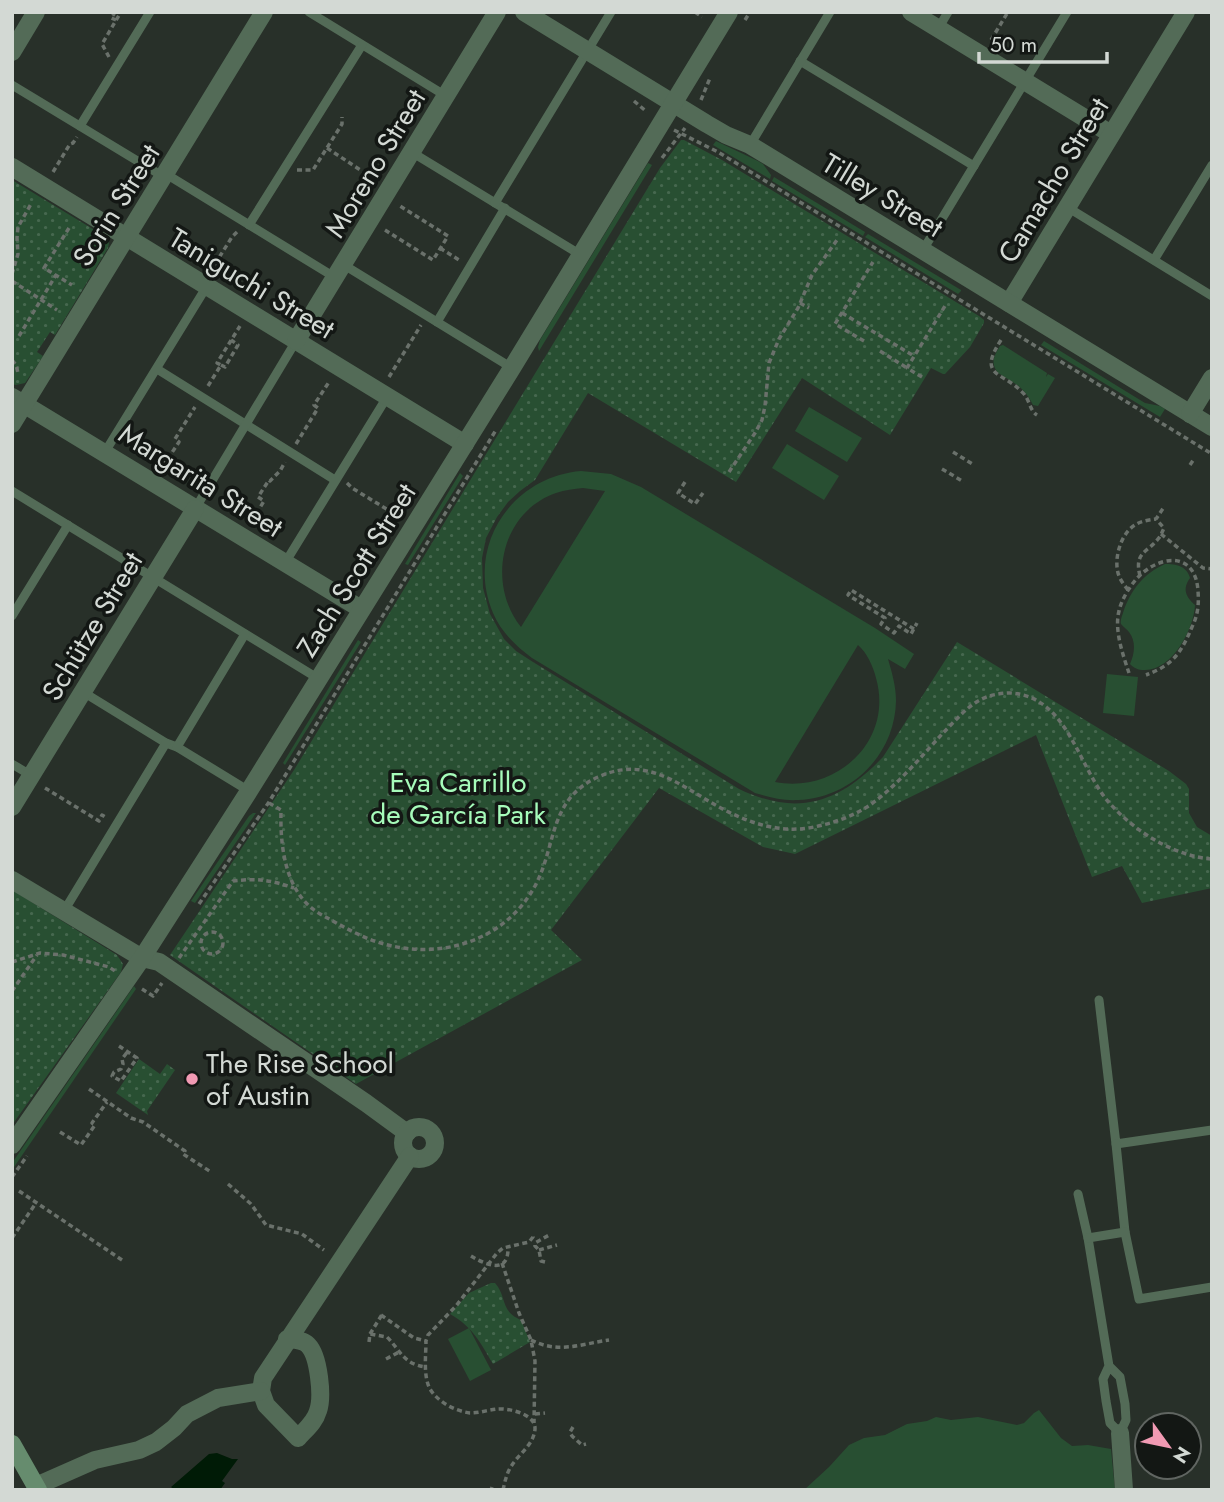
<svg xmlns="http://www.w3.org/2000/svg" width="1224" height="1502" font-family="Jost,sans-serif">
  <defs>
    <pattern id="park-dots" width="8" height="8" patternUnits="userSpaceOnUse" patternTransform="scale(1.75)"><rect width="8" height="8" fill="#284f32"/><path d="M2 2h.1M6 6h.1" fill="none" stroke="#46684f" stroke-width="1.8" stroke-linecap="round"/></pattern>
  </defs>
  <rect width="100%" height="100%" fill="#283029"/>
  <g fill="#284f32" fill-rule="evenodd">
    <path d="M716,141L758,161L763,164L771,175L770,179L713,145Z"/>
    <path d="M648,163L652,165L539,351L538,347L540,340Z"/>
    <path d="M774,177L865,232L863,236L772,181Z"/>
    <path d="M868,234L961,290V291L958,294L865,237Z"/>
    <path d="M1044,341L1145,403L1160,406L1165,409L1160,417L1041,345Z"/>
    <path d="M1003,345L1047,373L1046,377L1048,374L1055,378L1038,406L1033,405C1024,387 1016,384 998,373C990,363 994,356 1000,346Z"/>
    <path d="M809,407L862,438L847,462L795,431Z"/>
    <path d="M787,444L839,476L824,500L772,468Z"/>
    <path d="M581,471L611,474L641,487L875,628L914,654L905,669L888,659C892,673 896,686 896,701C895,755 851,798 798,800C783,801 769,797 755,793L532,658C516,646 501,632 493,613C465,547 511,477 581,471ZM583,488L605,491L521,627C486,583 501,512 556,493C565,490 574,489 583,488ZM858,645C867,653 873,666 876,678C894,741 836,794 775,782Z"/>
    <path d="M460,473L463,476L408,565L405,564Z"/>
    <path d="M1165,564C1176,564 1187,566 1190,578C1182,589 1186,597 1195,605C1194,629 1172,671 1144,670C1138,670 1134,668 1130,664C1135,653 1136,641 1129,632C1127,629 1123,627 1121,624C1120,621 1122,616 1123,613C1130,591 1143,574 1165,564Z"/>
    <path d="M358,640L361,642L285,765L283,763Z"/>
    <path d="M1107,674L1138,677L1134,716L1103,713Z"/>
    <path d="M253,813H256L195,903L191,901L249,816Z"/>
    <path d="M134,986L136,989L12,1170V1163Z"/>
    <path d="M469,1328L491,1370L470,1381L448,1339Z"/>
    <path d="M1039,1410L1061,1438L1072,1446L1088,1445L1111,1449L1115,1490H804L829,1467L849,1445L864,1438L885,1435L907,1424L927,1421L936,1417L951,1420L978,1417L1017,1425L1024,1423L1034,1413Z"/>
  </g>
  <g fill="url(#park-dots)">
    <path d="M681,140H684L722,160L979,316L984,320V323L970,347L945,374H943L931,368L890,435L802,378L736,482L588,393L535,480L520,491L508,502L497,517L486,538L482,558L483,588L490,614L504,639L516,651L533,662L739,789C798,817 839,803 883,757L957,642L1169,771L1186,784L1189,789V813L1197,827L1212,836V888L1142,903L1122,866L1092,877L1036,735L795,854L763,847L659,788L551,930L582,960L356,1084L170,955L294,770L660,168Z"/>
    <path d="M12,180L106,237L109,243L108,248L55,335L50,332L37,352L43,356L42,358L25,383L16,385L12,384Z"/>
    <path d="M12,890L117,955L123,964L121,972L12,1125Z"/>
    <path d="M139,1059L160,1074L167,1064L175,1070L147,1111L148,1115L116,1093Z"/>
    <path d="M491,1283H495C507,1296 500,1312 521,1320L530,1342L493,1364C480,1342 473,1327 450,1314L469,1293Z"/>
  </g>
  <path fill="#001b06" d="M217,1453L232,1459H238L222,1481L225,1483L220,1490H175L171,1487L209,1454Z"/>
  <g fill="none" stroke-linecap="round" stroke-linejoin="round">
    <g stroke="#6a716b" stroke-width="3.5" stroke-dasharray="5 3.5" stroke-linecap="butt">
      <path d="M112,12L114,14L111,18L116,20"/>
      <path d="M695,12L702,17"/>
      <path d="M745,20L750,12"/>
      <path d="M991,40L1008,12"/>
      <path d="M109,57L102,44L121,12"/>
      <path d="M701,100L710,78"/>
      <path d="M634,101L647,112"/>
      <path d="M674,130L718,152L1212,454"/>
      <path d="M327,148L374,179"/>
      <path d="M662,158L685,128"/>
      <path d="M297,170H313L342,124V117"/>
      <path d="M53,172L70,144L73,143L77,137"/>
      <path d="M69,228L44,268L72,285"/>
      <path d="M385,230L433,260L448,236L400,206"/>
      <path d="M440,248L459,260"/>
      <path d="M215,264L232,237L237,232"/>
      <path d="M12,274L18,254L17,238L18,227L31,204"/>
      <path d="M12,281L57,310"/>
      <path d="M800,303L809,308"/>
      <path d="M842,313L914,356"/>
      <path d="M19,336L56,275"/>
      <path d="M1001,340C977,377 1002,371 1022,392C1030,399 1029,410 1037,415"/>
      <path d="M864,341L835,324L873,262"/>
      <path d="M880,351L907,368"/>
      <path d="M12,360L16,365L18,373"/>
      <path d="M221,365L225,367L238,345L231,340"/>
      <path d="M389,377L421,325"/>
      <path d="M922,377L907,368L945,306"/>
      <path d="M208,386L221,365L217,363L240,326"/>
      <path d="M296,444L318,408L314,405L329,382"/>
      <path d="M953,452L974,465"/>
      <path d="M1190,465L1194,459"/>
      <path d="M163,466L179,442L175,439L195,407"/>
      <path d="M942,469L964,482"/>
      <path d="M729,472L755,433L762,420L765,406L769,363L779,339L798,308L812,275L837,240"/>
      <path d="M685,482L678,493L695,504L703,493"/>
      <path d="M347,483L352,488L398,516"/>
      <path d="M252,521L264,501L258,497L269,480L270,481L280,471L285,462"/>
      <path d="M1161,534L1203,568L1212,569"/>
      <path d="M1140,576C1134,552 1147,553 1158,539C1161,536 1162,532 1164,528L1156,519L1164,507"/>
      <path d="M1128,590C1125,586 1121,581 1119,576C1113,561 1120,534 1135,525C1141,521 1149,520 1156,519"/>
      <path d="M914,629L851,590L848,595L885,618L881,624L894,633L899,626L911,634L917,623"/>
      <path d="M1129,673C1123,655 1114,630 1119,611C1122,597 1134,579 1145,571C1169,553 1196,557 1198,591C1199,604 1198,615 1192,627C1181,653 1173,665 1146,675"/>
      <path d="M45,788L99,821L102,815L107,818"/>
      <path d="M269,803L281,810C280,847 285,895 322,915C342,926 362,938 384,944C441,960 505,941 535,886C557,845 548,800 598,777C647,755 679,785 719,807C748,823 781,834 814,827C833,823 851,817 867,807C893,790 921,757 943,733C953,723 963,711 975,703C985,696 998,693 1010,693C1066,696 1077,762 1106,799C1131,829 1172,856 1212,859"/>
      <path d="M199,904L269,802L496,430"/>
      <circle cx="212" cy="943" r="11"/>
      <path d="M179,958L233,881C259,878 270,880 294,888"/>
      <path d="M12,962L40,953L63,955L109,967L115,971"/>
      <path d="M142,989L153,996L162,983"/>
      <path d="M12,991L37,955"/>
      <path d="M119,1046L137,1058L121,1081L112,1076L114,1072L121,1069L123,1064L122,1059L128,1051"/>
      <path d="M89,1089L131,1118L143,1122L185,1151L183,1154L211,1172"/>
      <path d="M60,1132L81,1145L95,1125L92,1123L107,1102"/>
      <path d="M12,1177L27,1156"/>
      <path d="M228,1184L251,1204L266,1225L302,1234L324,1250"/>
      <path d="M19,1191L122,1260"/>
      <path d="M12,1238L36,1203"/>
      <path d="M12,1246V1247"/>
      <path d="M539,1250L557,1245"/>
      <path d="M471,1256C486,1265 509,1275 508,1247"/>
      <path d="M545,1262L541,1261L539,1250L535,1246V1243L551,1234"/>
      <path d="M502,1263L519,1313L531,1340L535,1361L534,1423"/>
      <path d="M381,1315L414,1338L426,1341"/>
      <path d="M370,1334L383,1313"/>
      <path d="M531,1340C558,1354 581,1344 609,1340"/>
      <path d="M369,1342L370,1334L387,1337C401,1351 403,1364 426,1367"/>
      <path d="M386,1359L399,1352"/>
      <path d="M535,1414L545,1413"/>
      <path d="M573,1427L570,1432L572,1436L582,1445L586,1444"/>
      <path d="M491,1490L492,1487"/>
      <path d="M503,1490C505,1481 507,1472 512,1465C520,1453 534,1444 535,1429C536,1414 509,1408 497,1409C488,1410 479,1413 470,1413C455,1411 438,1402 430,1389C423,1376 426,1355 426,1341L428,1335L456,1306L497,1253L503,1248L529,1242L533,1237L532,1234"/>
    </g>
    <g stroke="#536b57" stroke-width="9">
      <path d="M309,12L446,96"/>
      <path d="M938,29L948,12"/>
      <path d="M800,61L974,166"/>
      <path d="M12,85L164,177"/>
      <path d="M80,126L150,12"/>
      <path d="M750,145L830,12"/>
      <path d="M413,153L581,255"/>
      <path d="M166,174L336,278"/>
      <path d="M495,203L611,12"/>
      <path d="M1067,207L1212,296"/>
      <path d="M249,225L362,45"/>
      <path d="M923,250L1067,12"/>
      <path d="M1154,260L1212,165"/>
      <path d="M344,265L512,368"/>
      <path d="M437,322L505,208"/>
      <path d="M157,369L335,480"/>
      <path d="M105,452L207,286"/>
      <path d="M12,491L319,679"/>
      <path d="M195,509L296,341"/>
      <path d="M285,563L387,397"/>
      <path d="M12,616L68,525"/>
      <path d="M83,692L166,743L177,747L249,791"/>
      <path d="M177,747L245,634"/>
      <path d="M12,764L32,776"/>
      <path d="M64,911L166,743"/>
      <path d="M1099,1000L1116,1144L1212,1130"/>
      <path d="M1116,1144L1125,1232"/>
      <path d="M1078,1194L1088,1238L1109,1366L1120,1377L1125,1404L1126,1420L1120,1433L1110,1423L1106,1401L1103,1379L1109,1366"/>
      <path d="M1088,1238L1125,1232L1139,1299L1212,1287"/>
    </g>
    <g stroke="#536b57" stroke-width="18">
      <path d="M911,12L1111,134"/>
      <path d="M12,52L36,12"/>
      <path d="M12,167L465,444"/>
      <path d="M1009,303L1186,12"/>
      <path d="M296,341L497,12"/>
      <path d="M12,397L361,609"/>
      <path d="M12,424L264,12"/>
      <path d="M12,807L195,509"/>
      <path d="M12,880L142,958L159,962L366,1103L407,1133"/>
      <circle cx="419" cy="1143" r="16"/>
      <path d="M287,1339C295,1340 303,1340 308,1345C319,1356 323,1397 318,1411C315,1422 305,1430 298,1438L266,1405L261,1391L263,1378L410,1156"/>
      <path d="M1120,1433L1124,1490"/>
      <path d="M36,1486L95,1460L139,1450L156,1442L174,1428L187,1414L218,1398L261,1391"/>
    </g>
    <g stroke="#536b57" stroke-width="18">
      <path d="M524,12L707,124L726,135L750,145L1212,427"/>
      <path d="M1190,414L1212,378"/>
      <path d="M12,1145L142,958L249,791L512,368L729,12"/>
    </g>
    <path stroke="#668c6e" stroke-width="18" d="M12,1444L38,1490"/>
  </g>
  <circle fill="#f19ab3" stroke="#131714" stroke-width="2.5" cx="192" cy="1079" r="7"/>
  <g text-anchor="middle" stroke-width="7" stroke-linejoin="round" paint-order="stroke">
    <g font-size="28" fill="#d3d9d4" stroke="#131714">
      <text transform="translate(375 163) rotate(-59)" y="10">Moreno Street</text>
      <text transform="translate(1053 180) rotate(-59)" y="10">Camacho Street</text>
      <text transform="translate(883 195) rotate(31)" y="10">Tilley Street</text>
      <text transform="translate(116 205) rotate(-58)" y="10">Sorin Street</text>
      <text transform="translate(252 283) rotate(31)" y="10">Taniguchi Street</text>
      <text transform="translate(201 480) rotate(32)" y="10">Margarita Street</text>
      <text transform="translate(356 570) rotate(-58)" y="10">Zach Scott Street</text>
      <text transform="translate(92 626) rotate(-59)" y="10">Schütze Street</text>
    </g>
    <g font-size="28" fill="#a6fbba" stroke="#131714">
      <text x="458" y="792">Eva Carrillo<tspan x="458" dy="32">de García Park</tspan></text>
    </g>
    <g font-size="28" fill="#d3d9d4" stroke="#131714" text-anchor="start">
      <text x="206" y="1073">The Rise School<tspan x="206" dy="32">of Austin</tspan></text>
    </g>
  </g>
  <rect width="1224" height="1502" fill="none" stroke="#d3d9d4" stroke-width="28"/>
  <g transform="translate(1168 1446) rotate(123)"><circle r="33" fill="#131714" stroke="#606561" stroke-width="2"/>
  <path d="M0-5L12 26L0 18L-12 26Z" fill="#f19ab3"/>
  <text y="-10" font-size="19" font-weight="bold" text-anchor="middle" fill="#d3d9d4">N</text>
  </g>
  <path d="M979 52v10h128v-10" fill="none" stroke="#d3d9d4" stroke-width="3.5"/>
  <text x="990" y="52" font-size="21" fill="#d3d9d4" stroke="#131714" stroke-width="5" paint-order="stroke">50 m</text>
</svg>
